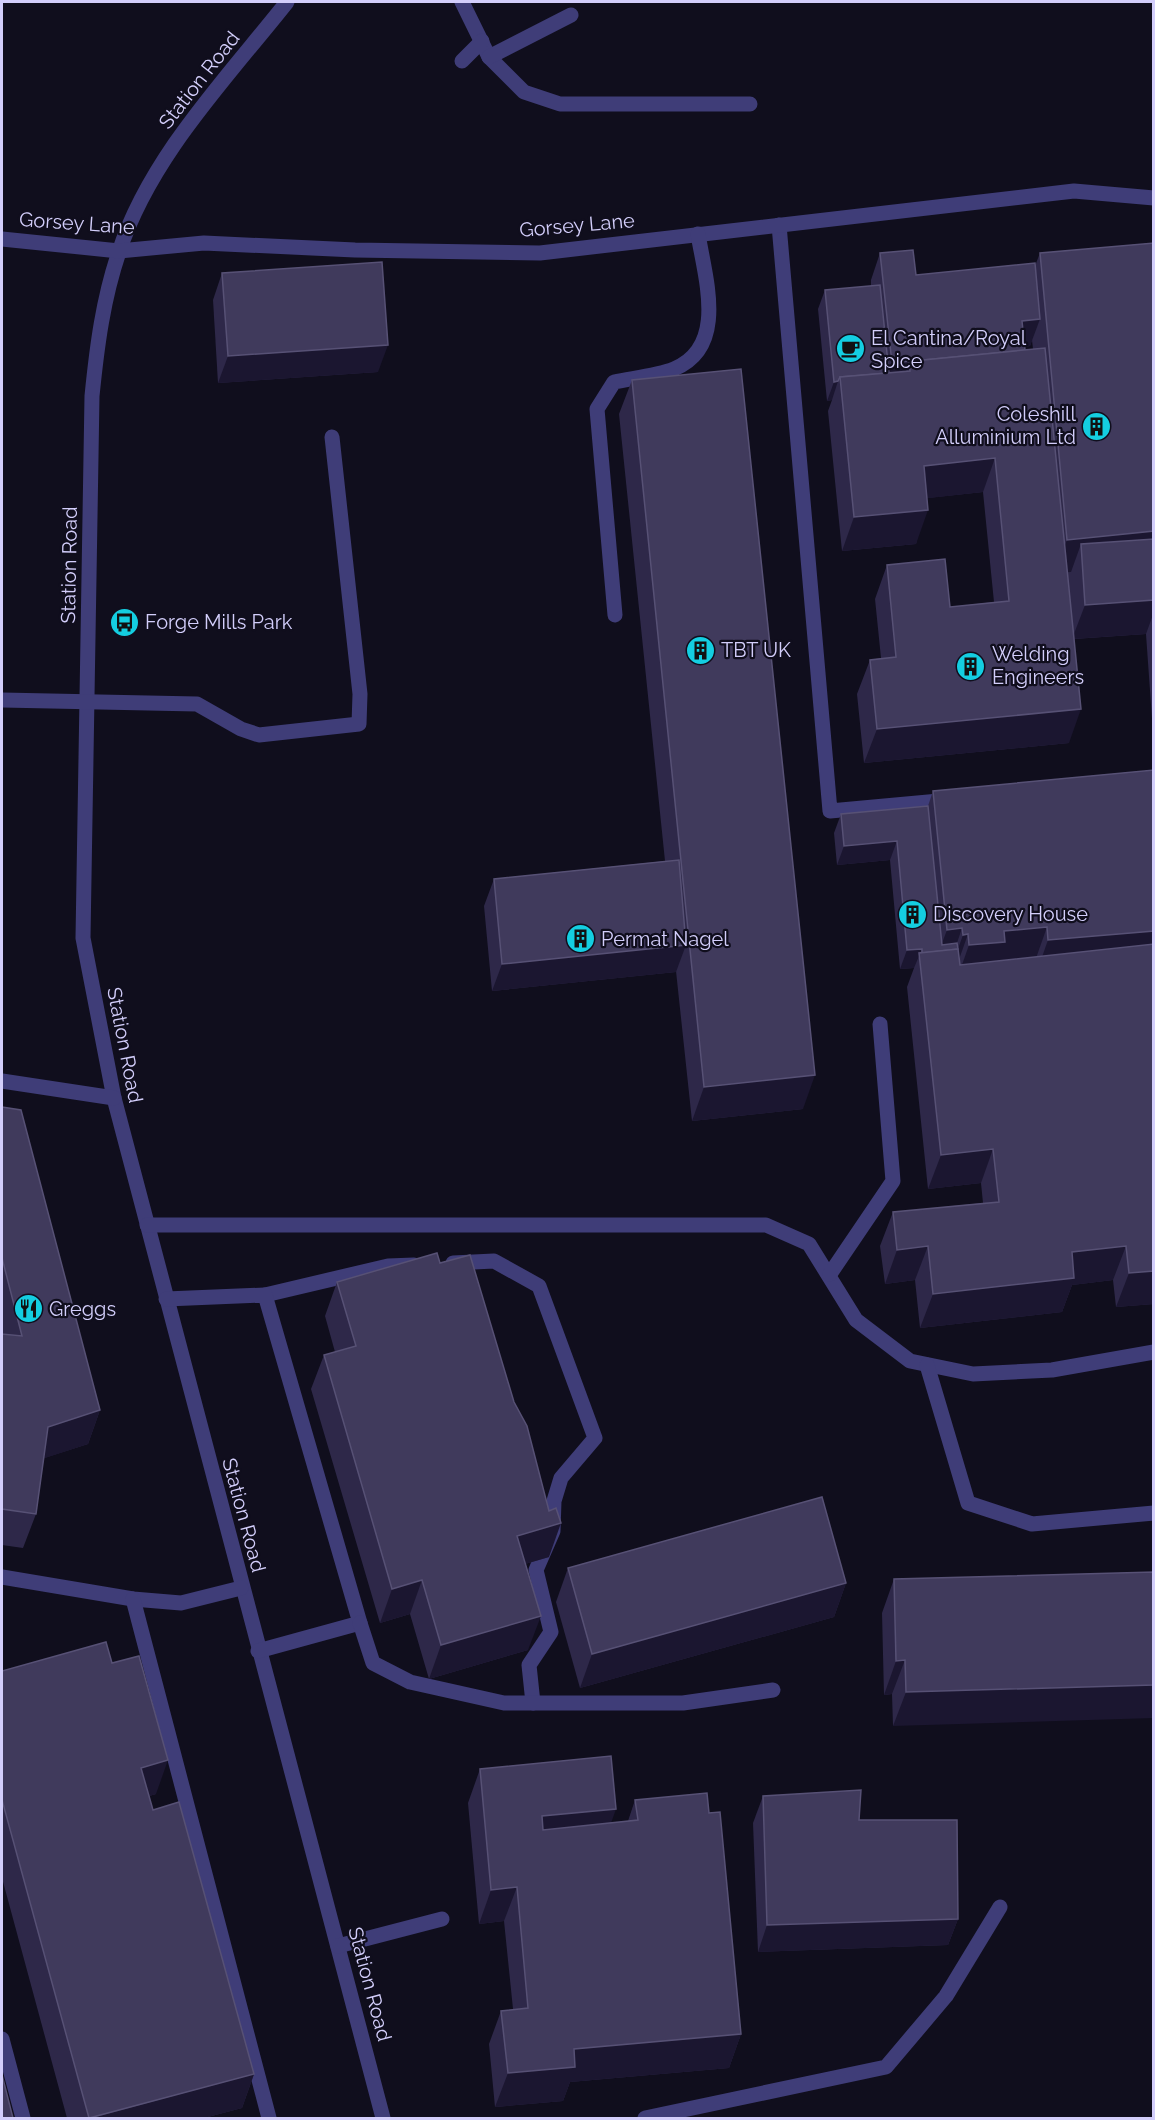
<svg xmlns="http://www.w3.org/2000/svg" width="1155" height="2120" font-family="Raleway,sans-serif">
  <rect width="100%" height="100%" fill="#100e1d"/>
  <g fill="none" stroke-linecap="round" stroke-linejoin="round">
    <g stroke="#3f3d78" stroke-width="15">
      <path d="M287,2C226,79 150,157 119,252C103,299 97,346 92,396L83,938L114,1098L383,2118"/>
      <path d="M462,2L489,57L524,92L560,104H750"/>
      <path d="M489,57L571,15"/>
      <path d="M462,61L482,41"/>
      <path d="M779,225L830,811L950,800"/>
      <path d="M2,239L119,251L204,243L355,250L540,253L1074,191L1154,198"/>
      <path d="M615,615L597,409L614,382C633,378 656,376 674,369C728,347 705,278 698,234"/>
      <path d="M2,700L197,704L241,729L259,735L359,724L360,694L332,437"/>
      <path d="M2,1081L114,1098"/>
      <path d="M147,1225H766L809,1244L856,1320L910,1361L973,1374L1052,1370L1154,1352"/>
      <path d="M453,1263L494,1261L539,1286L595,1438L561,1478L554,1501L553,1531L536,1570L551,1632L529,1665L533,1703"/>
      <path d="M830,1274L893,1181L880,1024"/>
      <path d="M265,1295L388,1266L414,1265"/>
      <path d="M166,1299L265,1295L360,1623L258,1651"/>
      <path d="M927,1365L968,1503L1032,1524L1154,1513"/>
      <path d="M2,1577L133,1599L181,1603L241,1588"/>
      <path d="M133,1599L269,2118"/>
      <path d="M360,1623L373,1663L410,1682L504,1703H683L773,1690"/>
      <path d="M338,1946L442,1919"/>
      <path d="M2,2039L23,2118"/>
      <path d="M645,2118L886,2067L946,1996L1000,1907"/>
    </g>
  </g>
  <g fill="#2e2849" fill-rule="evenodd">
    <path d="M1154,243V733H1153L1146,634L1074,639L1069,743L864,763L857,694L870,660L881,658L875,599L887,565L950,607L994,602L983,492L927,498L916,544L842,551L828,411L832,400L827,401L818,309L825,290L871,286V280L880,253L916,275L1035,266L1040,253ZM1032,340L1033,349L1025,350L1024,347L1030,346Z"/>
    <path d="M222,273L378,372L218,383L213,300Z"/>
    <path d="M632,380L803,1109L692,1121L676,971V972L492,991L484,906L494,879L665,861L619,414Z"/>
    <path d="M1154,770V1304L1116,1307L1113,1280L1072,1285L1062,1312L920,1328L915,1280L885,1284L880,1246L893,1212L983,1203L981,1183L928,1189L907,987L914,968L900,969L890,860L837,865L834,833L841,814L928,806L933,791Z"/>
    <path d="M2,1107L100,1410L88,1444L44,1458L36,1514L23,1548L2,1545Z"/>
    <path d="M440,1263L549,1557L525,1564L528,1650L429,1679L410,1614L380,1623L311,1389L324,1355L335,1352L325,1316L337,1282Z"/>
    <path d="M568,1568L846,1583L834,1617L580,1688L556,1602Z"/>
    <path d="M1154,1572L893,1726L892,1694L884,1695L882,1613L894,1579Z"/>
    <path d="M112,1663L156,1794L149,1796L153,1810L254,2074L242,2108L204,2118H67L2,1878V1671Z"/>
    <path d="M480,1769L611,1823L628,1821L635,1800L709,1813L741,2034L729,2068L570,2082L563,2101L495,2107L489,2044L501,2011L513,2009L504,1921L479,1924L468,1803Z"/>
    <path d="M763,1796L859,1820L958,1919L948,1945L758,1952L753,1823Z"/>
  </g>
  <g fill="#1b1630">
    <path d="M1040,319L1030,346L1012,348L1022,321Z"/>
    <path d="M388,345L378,372L218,383L228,356Z"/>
    <path d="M909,361L899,388L886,377L892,363Z"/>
    <path d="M838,381L832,400L827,401L834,382Z"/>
    <path d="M995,458L983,492L912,500L924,466Z"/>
    <path d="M928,510L916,544L842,551L854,517Z"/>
    <path d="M1154,531V564L1081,544L1071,572L1054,573L1067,540Z"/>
    <path d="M1154,600V612L1146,634L1072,639L1085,605Z"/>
    <path d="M1081,709L1069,743L864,763L877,729Z"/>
    <path d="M897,841L890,860L837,865L844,846Z"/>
    <path d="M1047,927L1035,961L957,979L969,945L1004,931Z"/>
    <path d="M962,928L952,958L955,957L963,935L968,934L956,968L936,959L947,930Z"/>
    <path d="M1154,931V963L1036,974L1048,940Z"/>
    <path d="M686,945L676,972L492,991L502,964Z"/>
    <path d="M922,949L914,968L900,969L907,950Z"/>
    <path d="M815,1075L803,1109L692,1121L704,1087Z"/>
    <path d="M993,1149L981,1183L928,1189L941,1155Z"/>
    <path d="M928,1246L915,1280L885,1284L897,1250Z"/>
    <path d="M1126,1246L1113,1280L1072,1285L1062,1312L920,1328L933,1294L1072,1252Z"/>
    <path d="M1154,1271V1304L1116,1307L1129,1273Z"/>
    <path d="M100,1410L88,1444L36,1461L48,1427Z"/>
    <path d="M561,1523L549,1557L505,1570L517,1536Z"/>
    <path d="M422,1580L410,1614L380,1623L392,1589Z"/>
    <path d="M846,1583L834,1617L580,1688L592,1654Z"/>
    <path d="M541,1616L528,1650L429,1679L441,1645Z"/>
    <path d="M905,1660L892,1694L884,1695L896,1661Z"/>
    <path d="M1154,1685V1718L893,1726L906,1692Z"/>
    <path d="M168,1760L156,1794L129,1802L141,1768Z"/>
    <path d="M616,1809L604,1843L530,1850L542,1816Z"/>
    <path d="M517,1887L504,1921L479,1924L491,1890Z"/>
    <path d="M958,1919L948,1945L758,1952L767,1925Z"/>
    <path d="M741,2034L729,2068L570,2082L563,2101L495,2107L508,2073L574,2049Z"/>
    <path d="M254,2074L242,2108L204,2118H92Z"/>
  </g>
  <g fill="#403a5c" stroke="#575175" stroke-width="1.5">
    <path d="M1154,243V531L1067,540L1040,253Z"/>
    <path d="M913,250L916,275L1035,263L1040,319L1022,321L1025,350L892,363L880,253Z"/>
    <path d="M382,262L388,345L228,356L222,273Z"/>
    <path d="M880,285L889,373L840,377L838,381L834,382L825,290Z"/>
    <path d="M1045,348L1081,709L877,729L870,660L896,657L887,565L945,559L950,607L1009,601L995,458L924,466L928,510L854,517L840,377L910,371L909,361H913Z"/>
    <path d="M741,369L815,1075L704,1087L632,380Z"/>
    <path d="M1154,539V600L1085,605L1081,544Z"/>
    <path d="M1154,770V931L1048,940L1047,927L1004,931L1005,942L969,945L968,934L963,935L962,928L947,930L933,791Z"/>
    <path d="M928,806L942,945L957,943L958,949L922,953V949L907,950L897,841L844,846L841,814Z"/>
    <path d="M679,860L686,945L502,964L494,879Z"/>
    <path d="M1154,944V1271L1129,1273L1126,1246L1072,1252L1074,1278L933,1294L928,1246L897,1250L893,1212L999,1202L993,1149L941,1155L919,953L958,949L960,965Z"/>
    <path d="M2,1107L21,1110L100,1410L48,1427L36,1514L2,1509V1334L22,1336L2,1258Z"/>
    <path d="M437,1253L440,1263L470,1255L514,1402L527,1426L549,1511L556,1508L561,1523L517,1536L541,1616L441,1645L422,1580L392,1589L324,1355L356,1346L337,1282Z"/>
    <path d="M822,1497L846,1583L592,1654L568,1568Z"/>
    <path d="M1154,1572V1685L906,1692L905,1660L896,1661L894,1579Z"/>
    <path d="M106,1642L112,1663L139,1656L168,1760L141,1768L153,1810L179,1802L254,2074L89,2118L2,1800V1671Z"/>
    <path d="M611,1756L616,1809L542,1816L543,1830L638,1820L635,1800L707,1793L709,1813L720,1812L741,2034L574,2049L575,2067L508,2073L501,2011L528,2008L517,1887L491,1890L480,1769Z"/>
    <path d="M861,1790L859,1820H957L958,1919L767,1925L763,1796Z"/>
    <path d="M2,2075L13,2118H2Z"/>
  </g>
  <defs>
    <symbol id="cafe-disc" viewBox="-11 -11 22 22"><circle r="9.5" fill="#14cee1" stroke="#100e1d"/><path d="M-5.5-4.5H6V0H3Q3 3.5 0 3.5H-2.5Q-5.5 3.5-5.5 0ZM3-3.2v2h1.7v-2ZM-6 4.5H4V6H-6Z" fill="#111"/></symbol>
    <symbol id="building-disc" viewBox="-11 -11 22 22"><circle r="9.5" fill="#14cee1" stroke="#100e1d"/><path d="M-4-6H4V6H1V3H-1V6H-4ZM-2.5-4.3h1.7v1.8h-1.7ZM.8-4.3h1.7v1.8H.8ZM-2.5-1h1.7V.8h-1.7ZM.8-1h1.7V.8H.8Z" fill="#111"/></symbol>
    <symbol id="bus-disc" viewBox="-11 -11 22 22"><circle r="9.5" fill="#14cee1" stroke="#100e1d"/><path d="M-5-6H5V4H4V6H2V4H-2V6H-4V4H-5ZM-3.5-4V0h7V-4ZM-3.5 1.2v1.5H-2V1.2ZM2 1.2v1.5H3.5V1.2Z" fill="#111"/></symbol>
    <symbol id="restaurant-disc" viewBox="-11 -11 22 22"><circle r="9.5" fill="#14cee1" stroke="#100e1d"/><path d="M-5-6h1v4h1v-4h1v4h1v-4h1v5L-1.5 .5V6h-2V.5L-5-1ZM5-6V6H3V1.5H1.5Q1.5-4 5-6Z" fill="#111"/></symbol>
  </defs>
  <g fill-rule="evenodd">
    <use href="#cafe-disc" x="834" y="332" width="33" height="33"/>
    <use href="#building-disc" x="1080" y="410" width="33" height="33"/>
    <use href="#bus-disc" x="108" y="606" width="33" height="33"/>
    <use href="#building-disc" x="684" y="634" width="33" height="33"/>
    <use href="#building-disc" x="954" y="650" width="33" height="33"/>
    <use href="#building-disc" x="896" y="898" width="33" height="33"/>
    <use href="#building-disc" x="564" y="922" width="33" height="33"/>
    <use href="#restaurant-disc" x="12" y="1292" width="33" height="33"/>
  </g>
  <g text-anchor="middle" stroke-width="4.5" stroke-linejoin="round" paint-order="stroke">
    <g font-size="20" fill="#d3cefb" stroke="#100e1d">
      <text transform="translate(199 80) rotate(-52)" y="7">Station Road</text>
      <text transform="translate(77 223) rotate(4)" y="7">Gorsey Lane</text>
      <text transform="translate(577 225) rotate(-5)" y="7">Gorsey Lane</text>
      <text transform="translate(69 565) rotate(-89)" y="7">Station Road</text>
      <text transform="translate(125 1045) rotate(79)" y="7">Station Road</text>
      <text transform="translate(244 1515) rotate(75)" y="7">Station Road</text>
      <text transform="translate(370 1984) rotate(75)" y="7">Station Road</text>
    </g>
    <g font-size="20" fill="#d3cefb" stroke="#100e1d" text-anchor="start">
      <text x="871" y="345">El Cantina/Royal<tspan x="871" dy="23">Spice</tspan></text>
      <text x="1076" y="421" text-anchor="end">Coleshill<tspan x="1076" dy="23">Alluminium Ltd</tspan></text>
      <text x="145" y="629">Forge Mills Park</text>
      <text x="721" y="657">TBT UK</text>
      <text x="992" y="661">Welding<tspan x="992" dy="23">Engineers</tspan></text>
      <text x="933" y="921">Discovery House</text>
      <text x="601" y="946">Permat Nagel</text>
      <text x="49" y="1316">Greggs</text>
    </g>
  </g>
  <rect width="1155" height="2120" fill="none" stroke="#d3cefb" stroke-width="6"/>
</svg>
